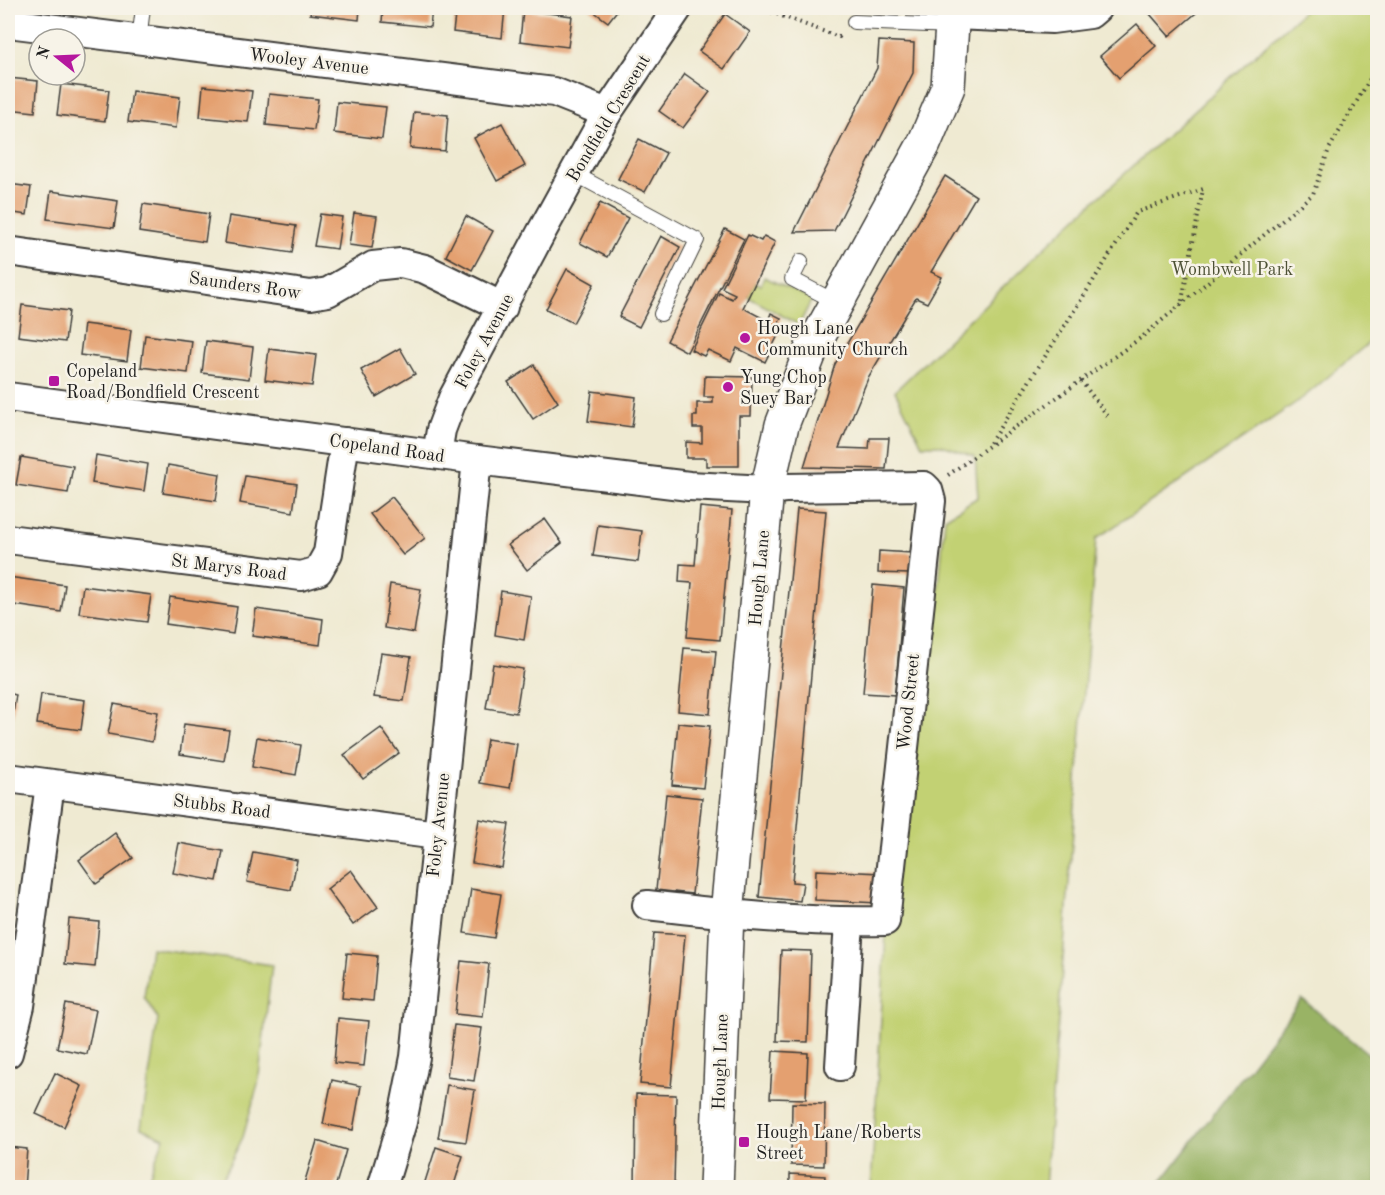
<svg xmlns="http://www.w3.org/2000/svg" width="1385" height="1195" font-family="'Old Standard TT',serif">
  <rect width="100%" height="100%" fill="#f7f3e8"/>
  <filter id="ink" filterUnits="userSpaceOnUse"><feTurbulence type="fractalNoise" baseFrequency=".0167" numOctaves="2"/><feDisplacementMap in="SourceGraphic" scale="12" xChannelSelector="R" yChannelSelector="G"/><feConvolveMatrix kernelMatrix="1 2 1 2 8 2 1 2 1" color-interpolation-filters="sRGB"/></filter>
  <filter id="wash" filterUnits="userSpaceOnUse"><feTurbulence type="fractalNoise" baseFrequency=".008" numOctaves="4" result="noise"/><feDisplacementMap in="SourceGraphic" scale="24" xChannelSelector="R" yChannelSelector="G"/><feGaussianBlur stdDeviation="1.35" result="paint"/><feColorMatrix in="noise" values="0 0 0 0 0 0 0 0 0 0 0 0 0 0 0 0 0 1.4 0 .05"/><feComposite in="paint" operator="in"/></filter>
  <g filter="url(#wash)">
    <rect width="100%" height="100%" fill="#efead2"/>
    <g fill="#c2d173" stroke="#6f7648" stroke-width="1.5">
      <path d="M1307,8H1377V336L1304,397L1096,539L1045,1187L871,1188L890,866L933,650L945,518L978,497L975,456L942,445H922L895,391L1065,228Z"/>
      <path d="M764,277L812,299L799,325L748,297L755,283L761,285Z"/>
      <path d="M151,948L272,965L258,1084L243,1137L218,1187H145L164,1138L141,1128L158,1019L144,997Z"/>
    </g>
    <path fill="#99b365" stroke="#5a6840" stroke-width="1.5" d="M1302,999L1377,1061V1187H1157Z"/>
    <g id="blocks">
      <g fill="#e4a06f">
        <path d="M311,8H360L359,20L310,14Z"/>
        <path d="M383,8H432L430,27L382,22Z"/>
        <path d="M456,8H505L502,38L453,32Z"/>
        <path d="M589,8H619L608,22Z"/>
        <path d="M1158,8H1202L1169,36L1150,14Z"/>
        <path d="M523,10L572,16L568,47L520,41Z"/>
        <path d="M725,14L750,32L724,69L699,51Z"/>
        <path d="M1137,24L1156,46L1119,78L1100,56Z"/>
        <path d="M879,41L914,43L913,73L834,231L794,232L877,68Z"/>
        <path d="M685,74L710,92L683,128L659,111Z"/>
        <path d="M8,78L38,81L35,112L8,109Z"/>
        <path d="M61,84L109,90L105,121L57,115Z"/>
        <path d="M203,86L252,91L248,122L200,117Z"/>
        <path d="M132,91L180,97L176,128L128,122Z"/>
        <path d="M269,94L318,99L314,130L266,125Z"/>
        <path d="M337,102L386,107L382,139L334,133Z"/>
        <path d="M414,112L448,115L445,151L410,148Z"/>
        <path d="M502,123L525,166L497,181L474,138Z"/>
        <path d="M639,139L666,153L645,192L618,179Z"/>
        <path d="M945,176L976,196L931,272L942,277L927,303L916,298L905,316L869,376L839,448L869,449L870,438H889L886,469L804,467L835,364Z"/>
        <path d="M8,184L31,187L27,215L8,212Z"/>
        <path d="M51,191L118,201L114,228L47,219Z"/>
        <path d="M600,203L628,218L607,257L580,243Z"/>
        <path d="M143,204L209,214L205,242L139,232Z"/>
        <path d="M354,213L377,216L372,248L349,245Z"/>
        <path d="M320,214L342,217L337,249L314,246Z"/>
        <path d="M229,216L296,226L292,253L225,243Z"/>
        <path d="M466,216L493,231L472,270L446,256Z"/>
        <path d="M725,229L744,239L687,352L667,341Z"/>
        <path d="M748,235L761,241L764,236L775,242L743,308L768,321L771,313L781,318L777,327L781,329L765,362L737,348L731,361L708,350L704,356L691,350L719,293L732,299L735,294L722,288Z"/>
        <path d="M661,236L680,247L639,327L619,317Z"/>
        <path d="M567,269L594,284L573,323L546,309Z"/>
        <path d="M22,305L69,311L65,342L18,336Z"/>
        <path d="M84,324L131,330L127,361L80,355Z"/>
        <path d="M145,335L192,341L188,373L141,367Z"/>
        <path d="M206,341L253,347L249,379L202,373Z"/>
        <path d="M400,348L415,374L376,397L361,370Z"/>
        <path d="M269,349L316,355L312,386L265,380Z"/>
        <path d="M534,365L558,402L533,419L508,382Z"/>
        <path d="M705,376L752,377L751,416H739V466H706V458H686V442L702,443V428H693V416H697V403H713V397H704Z"/>
        <path d="M592,391L636,397L632,427L588,421Z"/>
        <path d="M96,455L148,464L144,491L92,483Z"/>
        <path d="M21,457L73,466L68,493L16,485Z"/>
        <path d="M168,465L220,474L216,501L163,493Z"/>
        <path d="M245,476L297,484L293,512L240,503Z"/>
        <path d="M392,497L425,538L403,555L370,514Z"/>
        <path d="M700,507L732,510L720,640L687,637L692,583L679,582L680,564L695,565Z"/>
        <path d="M797,509L826,511L792,882L803,883L800,901L759,897Z"/>
        <path d="M545,519L562,543L527,570L508,545Z"/>
        <path d="M598,525L642,531L638,562L593,556Z"/>
        <path d="M879,551L912,553L911,574L878,573Z"/>
        <path d="M8,577L65,585L61,612L8,604Z"/>
        <path d="M390,584L421,589L414,633L384,628Z"/>
        <path d="M873,585L904,588L895,695L863,693Z"/>
        <path d="M83,586L151,595L147,622L79,613Z"/>
        <path d="M501,591L531,596L524,640L495,635Z"/>
        <path d="M170,597L237,607L233,634L166,624Z"/>
        <path d="M256,609L323,619L320,645L252,636Z"/>
        <path d="M684,648L716,651L710,714L678,711Z"/>
        <path d="M381,653L411,657L404,701L374,697Z"/>
        <path d="M493,664L523,669L516,713L486,708Z"/>
        <path d="M8,693L16,695L11,725L8,724Z"/>
        <path d="M41,694L85,700L81,730L37,724Z"/>
        <path d="M114,704L158,712L152,742L108,734Z"/>
        <path d="M678,723L710,726L703,788L672,785Z"/>
        <path d="M184,724L229,730L224,761L180,754Z"/>
        <path d="M381,728L399,753L363,779L344,755Z"/>
        <path d="M257,737L301,745L296,775L252,767Z"/>
        <path d="M487,739L517,744L510,788L480,783Z"/>
        <path d="M666,794L702,798L692,894L656,890Z"/>
        <path d="M479,819L509,824L502,868L472,863Z"/>
        <path d="M115,833L133,858L96,884L79,860Z"/>
        <path d="M179,843L223,851L217,881L173,873Z"/>
        <path d="M253,852L297,860L291,890L247,882Z"/>
        <path d="M351,870L378,907L353,925L327,889Z"/>
        <path d="M816,870L881,873L879,903L815,900Z"/>
        <path d="M471,889L501,894L494,938L464,933Z"/>
        <path d="M69,919L99,922L95,967L65,964Z"/>
        <path d="M654,933L685,935L671,1087L640,1084Z"/>
        <path d="M781,950L811,951L808,1042L777,1041Z"/>
        <path d="M347,953L377,956L373,1001L342,998Z"/>
        <path d="M461,961L489,964L483,1017L455,1014Z"/>
        <path d="M66,1004L96,1010L87,1054L57,1048Z"/>
        <path d="M338,1018L369,1021L364,1066L334,1063Z"/>
        <path d="M454,1025L482,1028L474,1081L447,1077Z"/>
        <path d="M773,1051L808,1053L806,1099L770,1098Z"/>
        <path d="M55,1073L82,1086L64,1127L36,1114Z"/>
        <path d="M332,1080L361,1086L353,1130L323,1124Z"/>
        <path d="M447,1085L475,1090L466,1142L438,1138Z"/>
        <path d="M636,1094L676,1095L674,1188H635Z"/>
        <path d="M792,1103L825,1104L824,1166L791,1165Z"/>
        <path d="M317,1141L346,1150L335,1188H316L304,1184Z"/>
        <path d="M8,1147L27,1149L24,1188H8Z"/>
        <path d="M436,1147L463,1156L453,1188H423Z"/>
        <path d="M790,1174L825,1176L824,1188H790Z"/>
      </g>
    </g>
  </g>
  <g filter="url(#ink)">
    <use href="#blocks" fill-opacity="0" stroke="#3c3b37" stroke-width="1.5"/>
    <g fill="none" stroke-linecap="round" stroke-linejoin="round">
      <defs>
        <g id="service">
          <path d="M854,22L953,26"/>
          <path d="M139,40L143,8"/>
          <path d="M573,173L697,240L661,314"/>
          <path d="M801,261L792,279L836,302"/>
        </g>
        <g id="minor">
          <path d="M953,15L1052,19L1090,14L1097,8"/>
          <path d="M8,23L554,92L607,113"/>
          <path d="M8,251L311,295L328,292L373,266L401,263L425,269L503,307"/>
          <path d="M8,397L477,460L689,486L767,490L785,488L924,486L928,490L931,501L885,921C805,923 726,914 647,905"/>
          <path d="M437,454L441,430L453,398L542,231L607,113L678,8"/>
          <path d="M8,539L301,576L318,571L328,553L345,442"/>
          <path d="M8,778L437,835"/>
          <path d="M8,1053L20,1006L50,784"/>
          <path d="M840,1066L849,922"/>
          <path d="M382,1188L402,1122L415,1057L477,460"/>
        </g>
        <path id="secondary" d="M716,1188L727,914L767,490L782,425L811,350L924,144L948,87L953,8"/>
      </defs>
      <use href="#service" stroke="#3c3b37" stroke-width="16"/>
      <use href="#minor" stroke="#3c3b37" stroke-width="32"/>
      <use href="#secondary" stroke="#3c3b37" stroke-width="36"/>
      <g stroke="#3c3b37" stroke-width="4" stroke-dasharray="1.5 4.5" stroke-linecap="butt">
        <path d="M760,8L839,37L842,34"/>
        <path d="M1081,381L1110,419"/>
        <path d="M990,443L1137,212L1203,189L1181,306"/>
        <path d="M948,475L1142,337L1313,194L1329,149L1378,65"/>
      </g>
      <use href="#service" stroke="#fff" stroke-width="14"/>
      <use href="#minor" stroke="#fff" stroke-width="28"/>
      <use href="#secondary" stroke="#fff" stroke-width="33"/>
    </g>
  </g>
  <g fill="#b5179e" stroke="#f7f3e8" stroke-width="2">
    <circle cx="745" cy="338" r="6"/>
    <rect x="48" y="375" width="12" height="12" rx="3"/>
    <circle cx="728" cy="387" r="6"/>
    <rect x="738" y="1136" width="12" height="12" rx="3"/>
  </g>
  <g text-anchor="middle" stroke-width="5" stroke-linejoin="round" paint-order="stroke">
    <g font-size="18" fill="#1c1c1c" stroke="#f7f3e8">
      <text transform="translate(309 61) rotate(7)" y="6">Wooley Avenue</text>
      <text transform="translate(608 118) rotate(-59)" y="6">Bondfield Crescent</text>
      <text transform="translate(245 285) rotate(8)" y="6">Saunders Row</text>
      <text transform="translate(484 341) rotate(-62)" y="6">Foley Avenue</text>
      <text transform="translate(387 448) rotate(8)" y="6">Copeland Road</text>
      <text transform="translate(229 567) rotate(7)" y="6">St Marys Road</text>
      <text transform="translate(759 578) rotate(-85)" y="6">Hough Lane</text>
      <text transform="translate(908 702) rotate(-84)" y="6">Wood Street</text>
      <text transform="translate(222 806) rotate(7)" y="6">Stubbs Road</text>
      <text transform="translate(438 825) rotate(-84)" y="6">Foley Avenue</text>
      <text transform="translate(720 1062) rotate(-88)" y="6">Hough Lane</text>
    </g>
    <g font-size="18" fill="#4e5236" stroke="#f7f3e8">
      <text x="1232" y="275">Wombwell Park</text>
    </g>
    <g font-size="18" fill="#1c1c1c" stroke="#f7f3e8" text-anchor="start">
      <text x="757" y="334">Hough Lane<tspan x="757" dy="21">Community Church</tspan></text>
      <text x="66" y="377">Copeland<tspan x="66" dy="21">Road/Bondfield Crescent</tspan></text>
      <text x="740" y="383">Yung Chop<tspan x="740" dy="21">Suey Bar</tspan></text>
      <text x="756" y="1138">Hough Lane/Roberts<tspan x="756" dy="21">Street</tspan></text>
    </g>
  </g>
  <rect width="1385" height="1195" fill="none" stroke="#f7f3e8" stroke-width="30"/>
  <g transform="translate(57 57) rotate(288)"><circle r="28" fill="#f7f3e8" stroke="#9f9d96" stroke-width="1.5"/>
  <path d="M0-4.5L10 22L0 15L-10 22Z" fill="#b5179e"/>
  <text y="-9" font-size="16" font-weight="bold" text-anchor="middle" fill="#1c1c1c">N</text>
  </g>
</svg>
